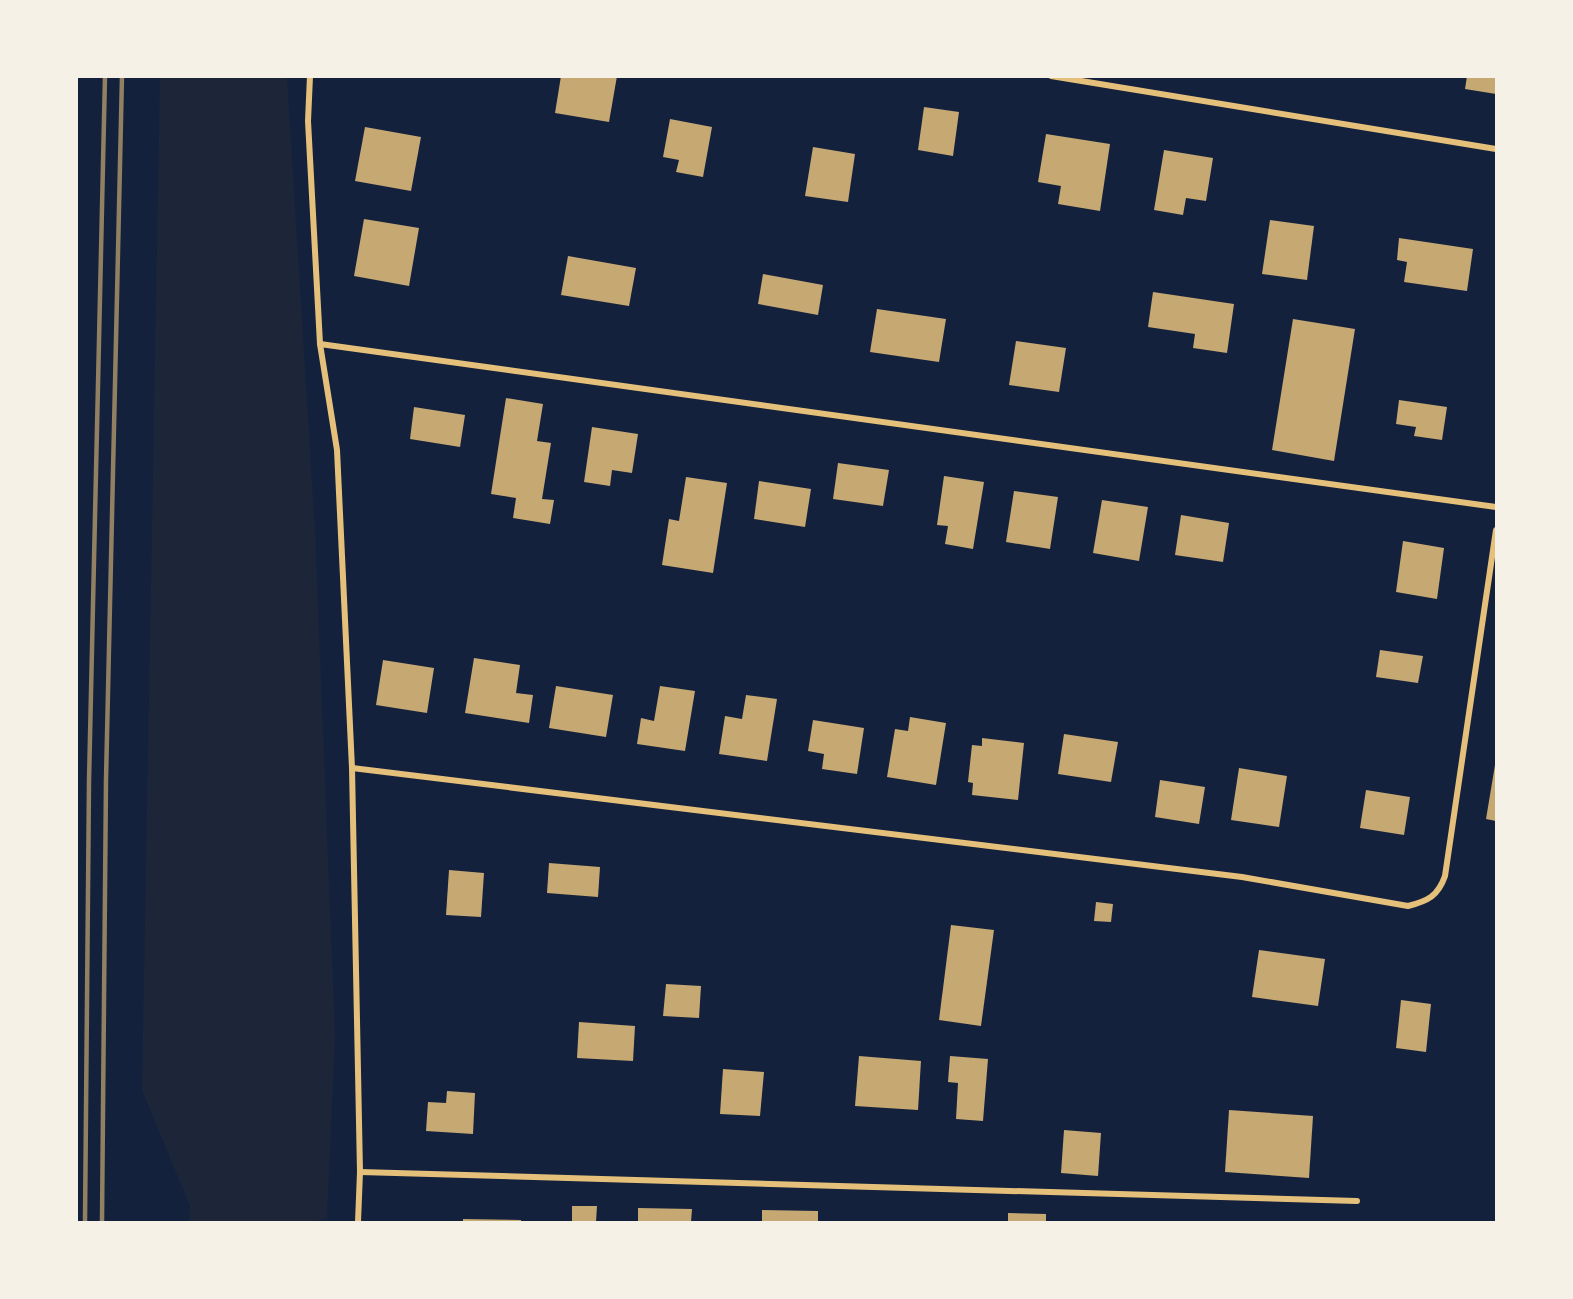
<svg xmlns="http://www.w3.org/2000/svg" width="1573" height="1299" font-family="Helvetica,sans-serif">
  <rect width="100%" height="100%" fill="#14213d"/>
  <path fill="#1d2539" d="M160,77H287L315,532L335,1035L327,1218L313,1222H189L190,1206L142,1090Z"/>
  <g fill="#c6a872">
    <path d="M561,76H617L609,122L555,113Z"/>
    <path d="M1467,76H1496V94L1465,89Z"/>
    <path d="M924,107L959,112L953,156L918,150Z"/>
    <path d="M670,119L712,127L703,177L676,172L679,160L663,157Z"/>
    <path d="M365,127L421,137L411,191L355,181Z"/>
    <path d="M1046,134L1110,144L1100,211L1058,204L1061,186L1038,182Z"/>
    <path d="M813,147L855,154L848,202L805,196Z"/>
    <path d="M1164,150L1213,158L1206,201L1186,198L1183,215L1154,210Z"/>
    <path d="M364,219L419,228L409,286L354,276Z"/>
    <path d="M1270,220L1314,226L1307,280L1262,274Z"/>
    <path d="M1399,238L1473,249L1467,291L1404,282L1407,262L1397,260Z"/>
    <path d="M568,256L636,268L629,306L561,295Z"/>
    <path d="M763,274L823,285L818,315L758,304Z"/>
    <path d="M1153,292L1234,304L1227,353L1193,348L1195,334L1148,327Z"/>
    <path d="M877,309L946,319L939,362L870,352Z"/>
    <path d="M1293,319L1355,329L1334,461L1272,450Z"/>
    <path d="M1016,341L1066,348L1059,392L1009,385Z"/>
    <path d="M506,398L543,404L537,441L551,443L542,499L554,500L550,524L513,518L516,498L491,494Z"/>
    <path d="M1399,400L1447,407L1442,440L1414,436L1416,427L1396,424Z"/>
    <path d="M414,407L465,415L460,447L410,439Z"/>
    <path d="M592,427L638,434L632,473L612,470L610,486L584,482Z"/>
    <path d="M838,463L889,470L883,506L833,499Z"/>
    <path d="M944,476L984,482L973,549L945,544L948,526L937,525Z"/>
    <path d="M686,477L727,483L713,573L662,565L669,519L679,521Z"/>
    <path d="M759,481L811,489L805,527L754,519Z"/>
    <path d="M1014,491L1058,497L1050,549L1006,542Z"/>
    <path d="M1102,500L1148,507L1139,561L1093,553Z"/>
    <path d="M1181,515L1229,523L1223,562L1175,555Z"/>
    <path d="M1403,541L1444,548L1437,599L1396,592Z"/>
    <path d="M1380,650L1423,656L1418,683L1376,677Z"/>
    <path d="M474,658L520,665L516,693L533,695L529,723L465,713Z"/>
    <path d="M383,660L434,668L427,713L376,705Z"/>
    <path d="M556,686L613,695L606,737L549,728Z"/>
    <path d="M660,686L695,691L685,751L637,744L641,718L654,721Z"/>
    <path d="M746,695L777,699L767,761L719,754L725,716L742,719Z"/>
    <path d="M910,717L946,723L936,785L887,777L895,729L908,731Z"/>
    <path d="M813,720L864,728L857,774L822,769L824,754L808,751Z"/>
    <path d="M1064,734L1118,742L1111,782L1058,774Z"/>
    <path d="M982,738L1024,743L1018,800L972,795L973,783L968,782L972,745L982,746Z"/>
    <path d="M1495,765H1496V821L1486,819Z"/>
    <path d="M1239,768L1287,776L1279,827L1231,820Z"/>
    <path d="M1160,780L1205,787L1199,824L1155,817Z"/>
    <path d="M1366,790L1410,797L1404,835L1360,828Z"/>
    <path d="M549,863L600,867L598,897L547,893Z"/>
    <path d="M449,870L484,873L481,917L446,915Z"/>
    <path d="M1096,902L1113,904L1111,922L1094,921Z"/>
    <path d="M951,925L994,930L981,1026L939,1020Z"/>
    <path d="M1259,950L1325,959L1318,1006L1252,997Z"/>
    <path d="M666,984L701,986L699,1018L663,1016Z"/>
    <path d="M1401,1000L1431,1004L1426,1052L1396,1048Z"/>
    <path d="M579,1022L635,1026L633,1061L577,1058Z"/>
    <path d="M859,1056L921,1061L918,1110L855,1106Z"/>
    <path d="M950,1056L988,1059L983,1121L956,1119L958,1083L948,1082Z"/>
    <path d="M723,1069L764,1072L760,1116L720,1114Z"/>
    <path d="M447,1091L475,1093L473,1134L426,1131L428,1102L446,1103Z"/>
    <path d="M1229,1110L1313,1116L1309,1178L1225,1172Z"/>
    <path d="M1064,1130L1101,1133L1098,1176L1061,1173Z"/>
    <path d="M572,1206H597L596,1222H572Z"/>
    <path d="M638,1208L692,1209L691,1222H638Z"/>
    <path d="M762,1210L818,1211V1222H762Z"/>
    <path d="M1008,1213L1046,1214V1222H1008Z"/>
    <path d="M463,1219L521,1220V1222H463Z"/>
  </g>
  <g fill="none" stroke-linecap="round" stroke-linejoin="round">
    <g stroke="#e5c07b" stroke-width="6">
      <path d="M310,76L308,121L320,344L337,450L352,768L360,1172L358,1222"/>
      <path d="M1051,76L1496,149"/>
      <path d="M320,344L1496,507"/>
      <path d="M352,768L1242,877L1408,906C1428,901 1438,896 1445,876L1496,530"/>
      <path d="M360,1172L1357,1201"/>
    </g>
    <g stroke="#918062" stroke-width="4.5">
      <path d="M85,1222L89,781L105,76"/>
      <path d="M102,1222L106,780L122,76"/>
    </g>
  </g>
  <rect width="1573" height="1299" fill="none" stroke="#f6f1e7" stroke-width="156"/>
</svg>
